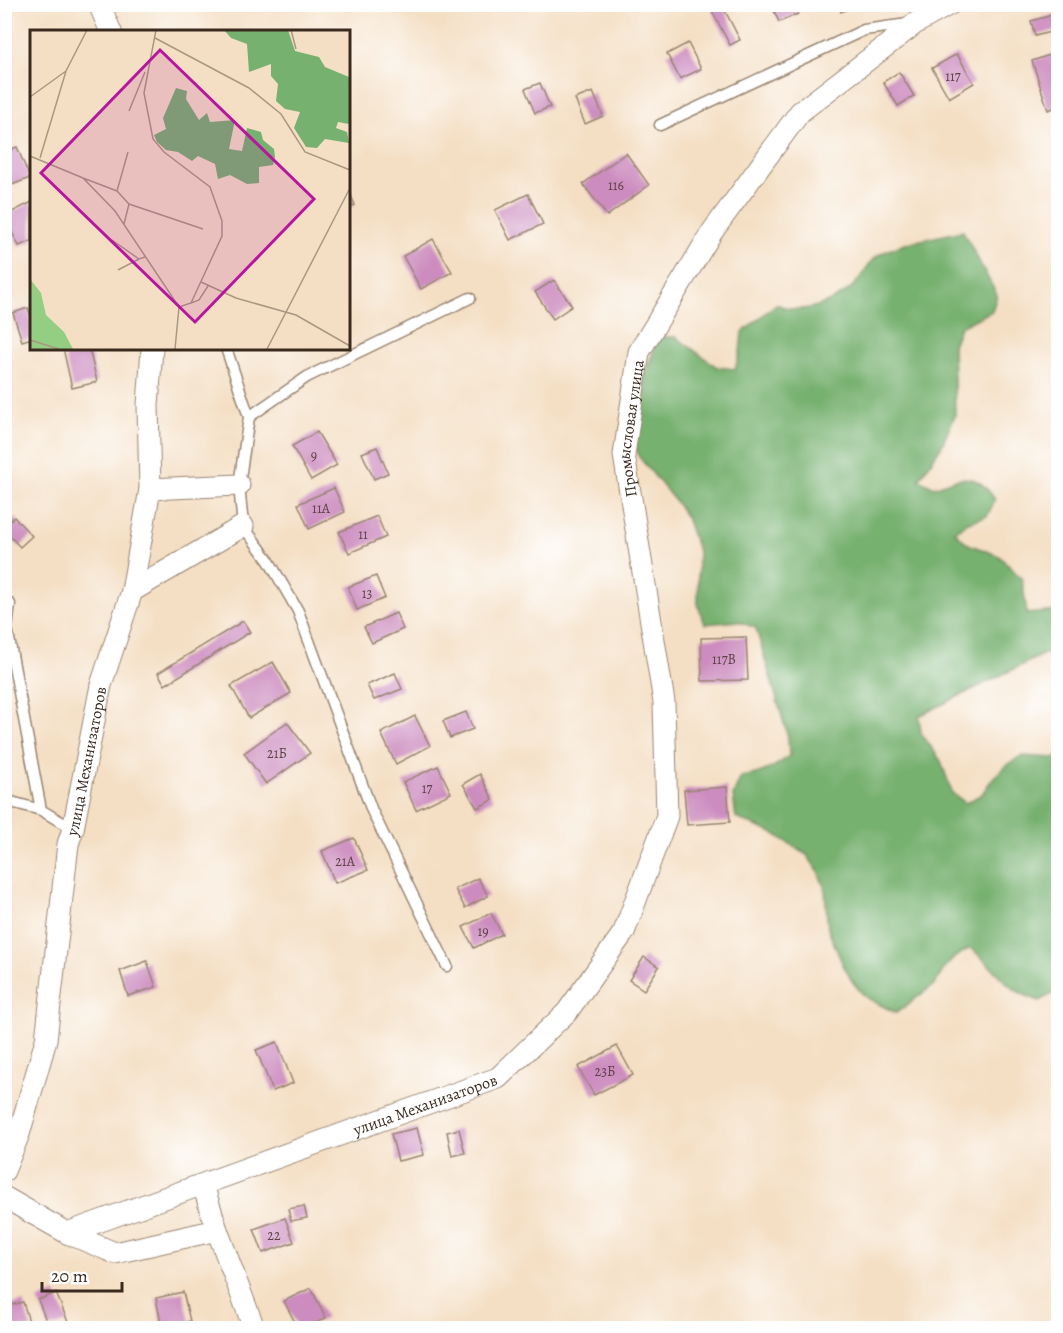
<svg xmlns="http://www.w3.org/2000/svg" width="1063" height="1333" font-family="Alegreya,serif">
  <rect width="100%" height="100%" fill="#fff"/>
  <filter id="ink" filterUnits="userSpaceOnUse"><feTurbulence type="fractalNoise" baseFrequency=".0167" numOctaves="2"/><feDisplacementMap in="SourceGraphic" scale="12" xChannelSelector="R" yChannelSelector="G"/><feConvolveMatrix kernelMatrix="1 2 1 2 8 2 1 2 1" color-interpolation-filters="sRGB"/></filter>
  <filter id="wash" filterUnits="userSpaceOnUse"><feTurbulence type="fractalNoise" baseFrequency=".008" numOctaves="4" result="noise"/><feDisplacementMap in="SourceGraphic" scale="24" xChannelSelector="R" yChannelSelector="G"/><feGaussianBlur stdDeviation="1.35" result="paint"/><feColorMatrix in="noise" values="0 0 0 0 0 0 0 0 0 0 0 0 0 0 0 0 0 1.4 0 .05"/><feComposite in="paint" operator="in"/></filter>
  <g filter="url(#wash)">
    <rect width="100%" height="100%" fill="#f4dfc4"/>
    <path fill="#77b170" stroke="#596e47" stroke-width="1.5" d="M963,231L997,295L992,311L960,327L953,345L955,415L941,447L919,479L934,487C963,476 977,471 995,500L987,516L968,522L955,532L968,544L999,556L1022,579L1027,614L1058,611V647L919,716L921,733L941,761L952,793L966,803L982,794L993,778L1006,766L1021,756L1054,758L1058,757V990L1040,1001C1029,997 1018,993 1009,985C995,973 985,958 970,948L955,957L944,969L935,984L896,1013L865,997L852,981L843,965L828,929L825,889L818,871L807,855L775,834L736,818L733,795L741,777C761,774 774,768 789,756L788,737L756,628L738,621L705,624L698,605V551L686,517L675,501L639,457L634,440L642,381L659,337H676L717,367L735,369L740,352L742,333L776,304C781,306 788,309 793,309C813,311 843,298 856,283C864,274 868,262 879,255C897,243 941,236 963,231Z"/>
    <g id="blocks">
      <g fill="#cc8cbf">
        <path d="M771,4H794L798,14L779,22Z"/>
        <path d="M837,4H856L841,12Z"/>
        <path d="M722,5L740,40L730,45L712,11Z"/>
        <path d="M1056,14L1058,30L1035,36L1031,21Z"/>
        <path d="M688,43L701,69L680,79L667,54Z"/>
        <path d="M1058,52V106L1048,110L1032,61Z"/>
        <path d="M957,54L974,83L949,98L932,68Z"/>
        <path d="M899,72L914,96L898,106L883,82Z"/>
        <path d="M540,83L550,107L535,113L525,89Z"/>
        <path d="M593,92L603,116L585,124L575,99Z"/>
        <path d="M17,147L30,178L9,186L4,175V152Z"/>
        <path d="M626,153L649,185L607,216L583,184Z"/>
        <path d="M350,193L355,205L348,208V194Z"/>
        <path d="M528,194L543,224L510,240L495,210Z"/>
        <path d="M32,202V241L19,246L4,216Z"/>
        <path d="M433,239L452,272L421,289L403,256Z"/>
        <path d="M554,280L572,306L553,319L535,292Z"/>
        <path d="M28,308L32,319V338L22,341L13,313Z"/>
        <path d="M63,348H89L97,382L72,388Z"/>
        <path d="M317,432L337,465L311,480L292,446Z"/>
        <path d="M377,447L388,473L374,479L362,453Z"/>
        <path d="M334,488L345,512L309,529L298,504Z"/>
        <path d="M377,516L386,537L349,553L339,532Z"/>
        <path d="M14,517L32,536L20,547L4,530V527Z"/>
        <path d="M376,576L385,598L357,610L348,587Z"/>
        <path d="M396,613L403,629L372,643L364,627Z"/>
        <path d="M243,621L250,632L165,685L158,673Z"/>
        <path d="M746,637L748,680L702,681L701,638Z"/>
        <path d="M273,662L291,693L249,718L231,686Z"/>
        <path d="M395,673L402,689L374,700L367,685Z"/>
        <path d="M466,712L473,729L450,738L443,721Z"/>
        <path d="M415,716L430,746L396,764L381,733Z"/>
        <path d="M287,722L310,753L266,784L244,753Z"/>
        <path d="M438,766L451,793L416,810L403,782Z"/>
        <path d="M480,774L493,800L477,808L463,784Z"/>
        <path d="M727,787L730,822L687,825L684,790Z"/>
        <path d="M354,838L368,870L335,883L322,851Z"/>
        <path d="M478,878L488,896L465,908L455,889Z"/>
        <path d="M491,913L502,934L474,948L463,927Z"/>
        <path d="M644,957L659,967L644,990L629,980Z"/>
        <path d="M147,961L156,987L128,996L120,971Z"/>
        <path d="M277,1042L293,1083L273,1091L256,1050Z"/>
        <path d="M617,1046L633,1075L594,1095L578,1067Z"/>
        <path d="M417,1128L424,1155L398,1161L391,1134Z"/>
        <path d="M459,1129L465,1153L452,1156L447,1132Z"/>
        <path d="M304,1206L307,1218L291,1221L288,1209Z"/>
        <path d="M285,1218L294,1242L263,1253L254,1229Z"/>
        <path d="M311,1288L326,1318L305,1328H298L284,1301Z"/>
        <path d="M183,1292L190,1321L162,1328L156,1298Z"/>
        <path d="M56,1293L68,1322L49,1328L38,1300Z"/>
        <path d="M23,1302L31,1328H4V1307Z"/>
      </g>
    </g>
  </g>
  <g filter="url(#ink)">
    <use href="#blocks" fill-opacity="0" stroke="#988471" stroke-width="1.5"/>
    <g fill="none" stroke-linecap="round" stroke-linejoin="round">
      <defs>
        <g id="lane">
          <path d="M660,125L864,30L908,24"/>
          <path d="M226,348L249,417L239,485L243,526L269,561L298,611L372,811L447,966"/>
          <path d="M249,417L307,377L470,298"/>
          <path d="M10,604L7,628L41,810L73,829"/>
          <path d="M4,800L41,810"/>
        </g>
        <g id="street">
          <path d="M99,4L111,32"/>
          <path d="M150,489L239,485"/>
          <path d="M132,591L243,526"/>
          <path id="s1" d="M4,1171L19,1134L46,1040L68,844L73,829L101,685L132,591L150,489L148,405L152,348"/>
          <path d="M203,1185L217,1230L254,1328"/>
          <path id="s2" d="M4,1197L67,1233L498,1078L567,1012L624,932L667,816L664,702L624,455L639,352L712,232L800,112L916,23L950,4"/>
          <path d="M67,1233L115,1253L217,1230"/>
        </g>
      </defs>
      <use href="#lane" stroke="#988471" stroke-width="13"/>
      <use href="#street" stroke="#988471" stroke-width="23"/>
      <use href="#lane" stroke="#fff" stroke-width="10"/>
      <use href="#street" stroke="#fff" stroke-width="21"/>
    </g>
  </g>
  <g text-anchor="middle" stroke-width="6" stroke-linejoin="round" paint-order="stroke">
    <g font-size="14" fill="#5f4246">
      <text x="953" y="81">117</text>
      <text x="616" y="190">116</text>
      <text x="314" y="460">9</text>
      <text x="321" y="513">11А</text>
      <text x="363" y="539">11</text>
      <text x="367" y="598">13</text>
      <text x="724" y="664">117В</text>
      <text x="277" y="758">21Б</text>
      <text x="427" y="793">17</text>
      <text x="345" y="866">21А</text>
      <text x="483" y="936">19</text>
      <text x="605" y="1076">23Б</text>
      <text x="274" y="1240">22</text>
    </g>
    <g font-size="16" fill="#3b2a1e" stroke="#fff">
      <text dy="6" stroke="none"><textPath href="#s2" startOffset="1239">Промысловая улица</textPath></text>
      <text dy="6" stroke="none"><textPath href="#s1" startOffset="420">улица Механизаторов</textPath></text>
      <text dy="6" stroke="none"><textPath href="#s2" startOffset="453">улица Механизаторов</textPath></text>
    </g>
  </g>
  <g transform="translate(30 30)">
    <rect width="320" height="320" fill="#f4dfc4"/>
    <path d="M0,249L11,263L16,285L34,302L43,319H0Z" fill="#94ce82"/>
    <path d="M194,0H258L265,21L289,27L295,37L319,47V94L308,92L306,98L317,102L319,113L295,109L287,118L276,117L264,98L270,82L255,79L246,71L248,54L241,46V34L219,42L217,14L201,8ZM146,58L157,61L156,69L169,90L177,83L180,92L205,90L199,119L212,121L217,98L231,102L233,110L244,119L245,127L243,135L229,137V153L217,154L200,145L188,149L185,134L168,126L162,131L148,122L136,120L127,112L124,105L136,99L133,88Z" fill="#77b170"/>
    <path fill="none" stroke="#aa9782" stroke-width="1.5" d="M126,0L114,63L123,109L134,122L180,157L192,191V206L161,273L149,277M261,0L266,19M125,8L219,58L251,84L275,122L320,140M0,67L36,41M99,81L115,42M0,126L53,148L85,181L149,277L145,319M10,128L36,41L57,0M53,148L87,161L99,174L173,199M87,161L98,122M94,194L99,174M82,210L109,229L115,227M88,240L109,229M171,252L206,268L266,285L320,316M161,273L169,270L178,256M0,310L29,319M237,319L320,158"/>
    <path fill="#b5179e" fill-opacity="0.15" stroke="#b5179e" stroke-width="3" d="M130,20L284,169L165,292L11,143Z"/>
    <rect width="320" height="320" fill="none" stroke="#3b2a1e" stroke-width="3"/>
  </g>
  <rect width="1063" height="1333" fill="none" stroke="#fff" stroke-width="24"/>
  <path d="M42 1282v9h80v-9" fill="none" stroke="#3b2a1e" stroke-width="3"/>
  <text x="51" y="1282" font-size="18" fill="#3b2a1e" stroke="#ffffff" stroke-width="4.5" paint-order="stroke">20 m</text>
</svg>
